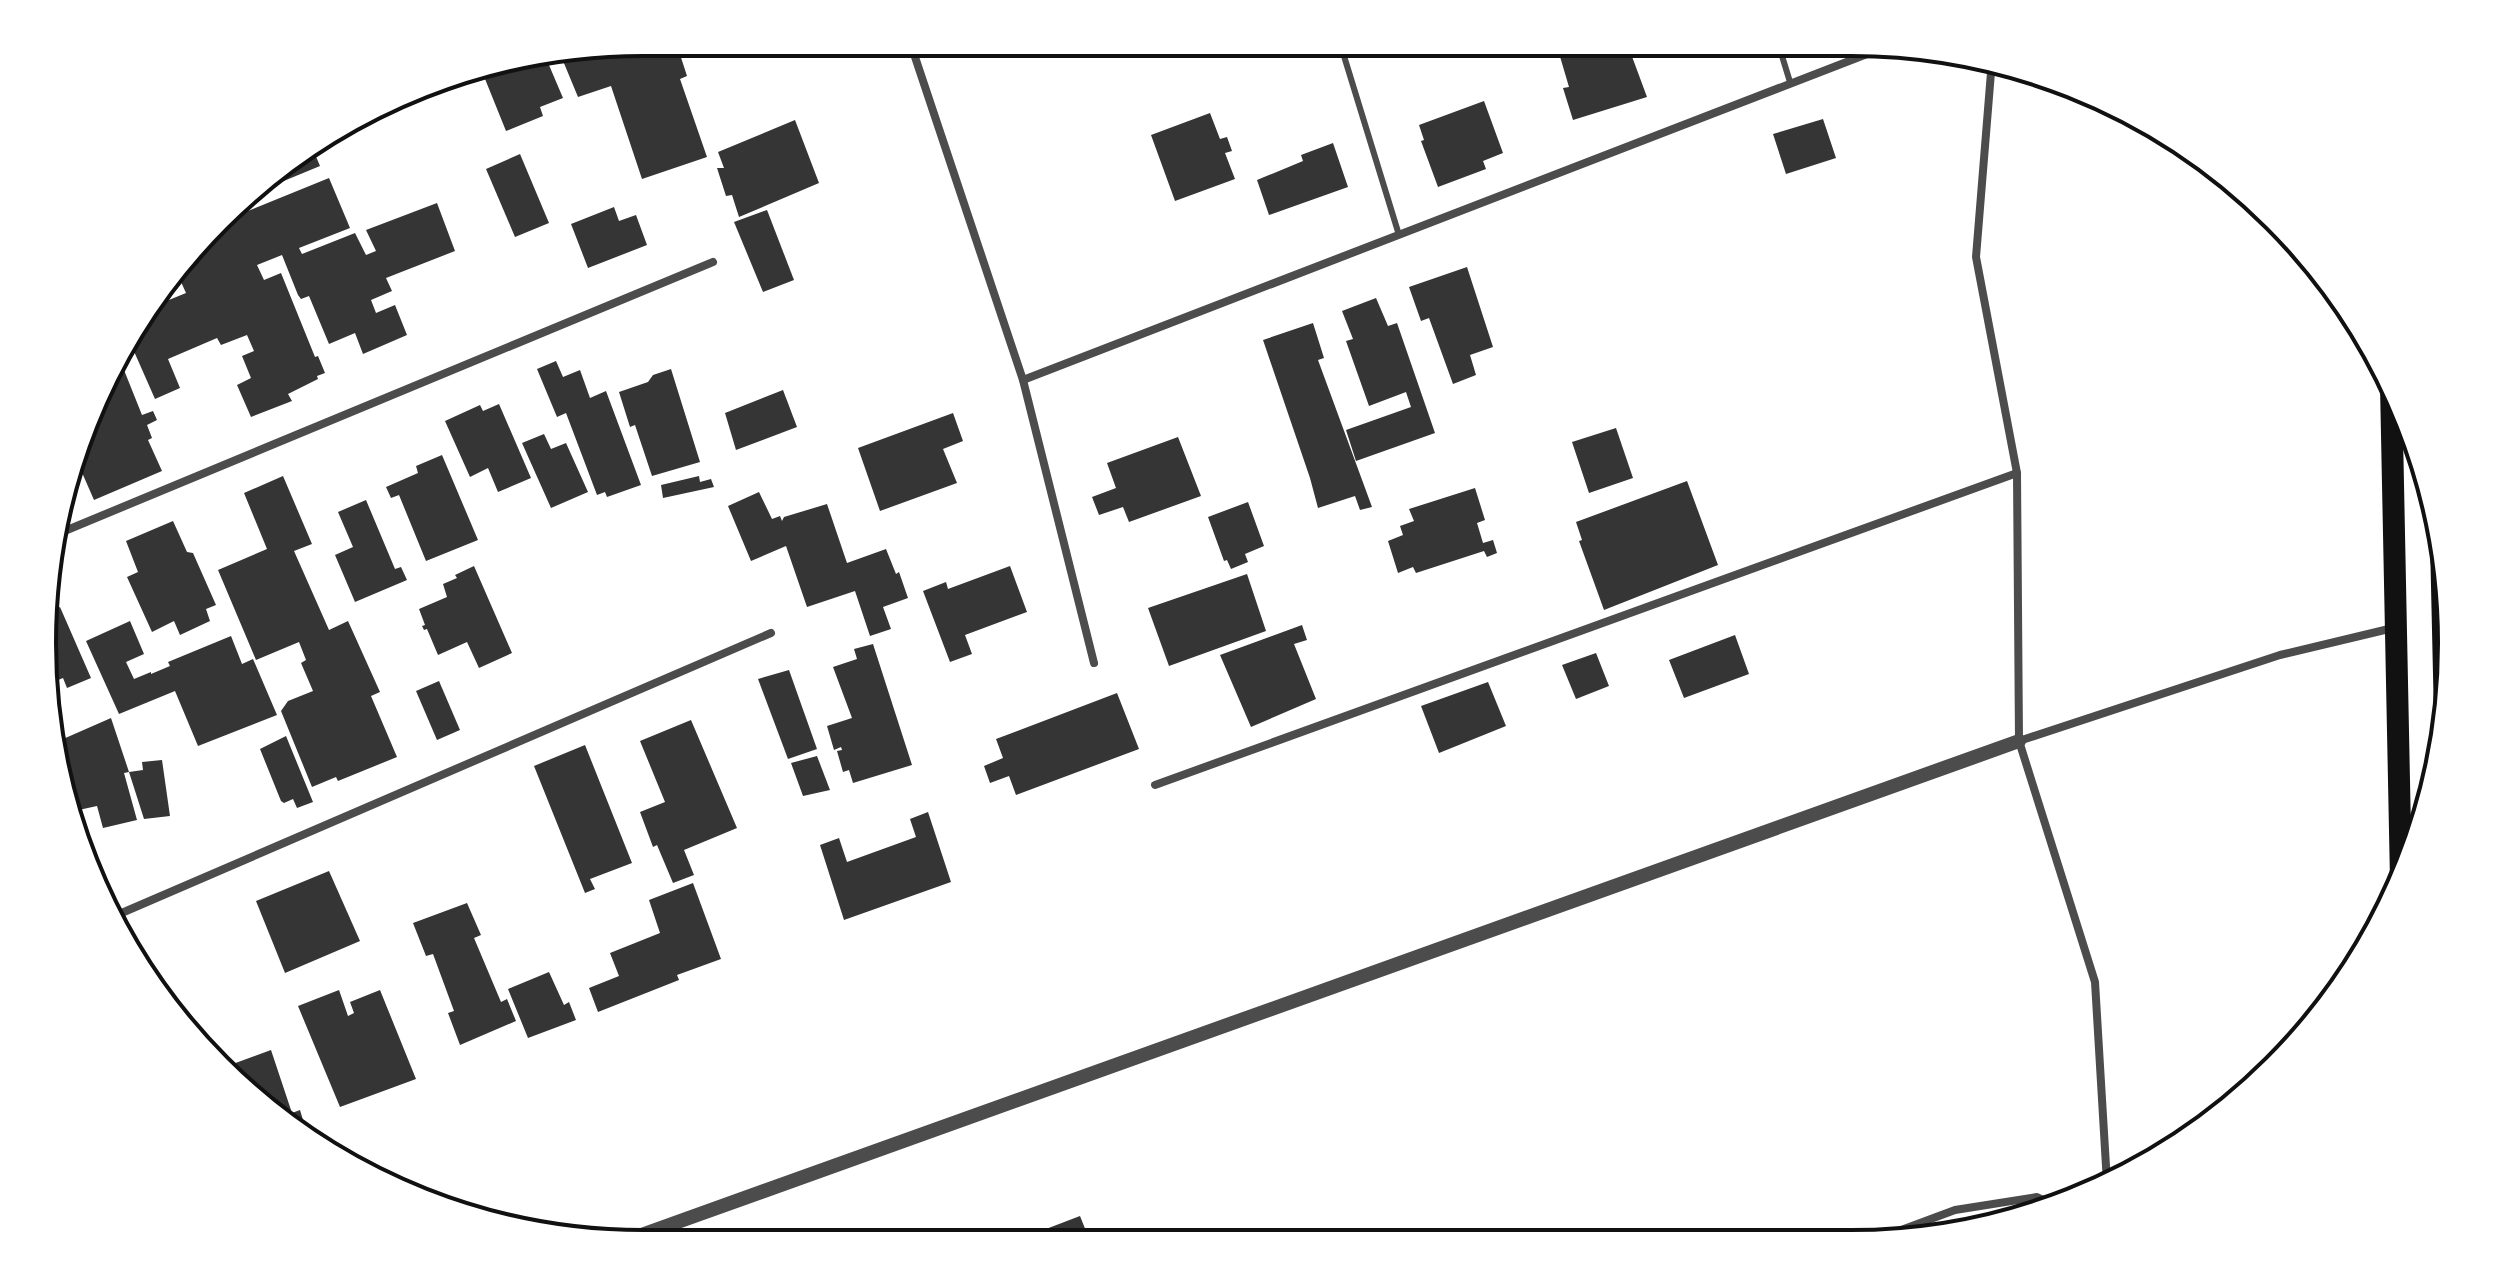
<svg xmlns="http://www.w3.org/2000/svg" width="2494" height="1286" font-family="Barlow,sans-serif">
  <rect width="100%" height="100%" fill="#fff"/>
  <g fill="#353535">
    <path d="M643,42H676L687,76L680,79L707,157L642,179L611,86L578,97L561,56Z"/>
    <path d="M1556,43H1627L1647,97L1573,120L1563,88L1569,87Z"/>
    <path d="M546,58L563,98L540,107L543,116L506,131L481,69Z"/>
    <path d="M1484,101L1503,153L1483,161L1486,169L1438,187L1421,141L1424,140L1419,125Z"/>
    <path d="M1210,113L1220,139L1227,137L1232,151L1225,153L1235,179L1175,201L1151,135Z"/>
    <path d="M1823,119L1836,158L1786,174L1773,134Z"/>
    <path d="M795,120L819,183L739,217L732,195L726,196L717,168H724L718,152Z"/>
    <path d="M1333,143L1348,187L1269,215L1257,180L1303,161L1301,155Z"/>
    <path d="M312,147L320,166L262,190L259,185L277,166Z"/>
    <path d="M520,154L549,223L515,237L486,169Z"/>
    <path d="M329,178L350,228L299,248L302,254L355,233L366,255L376,251L366,230L437,203L455,251L386,278L392,291L371,300L376,313L395,305L407,335L363,354L355,333L329,344L309,296L301,299L298,295L282,255L257,265L264,280L281,273L315,357L318,356L325,373L317,376L318,379L288,394L292,401L251,417L237,385L251,378L242,356L254,351L247,335L221,345L217,338L168,359L180,388L155,399L129,340L142,311L186,293L177,273L228,219Z"/>
    <path d="M614,207L619,221L636,215L647,245L588,268L571,224Z"/>
    <path d="M767,210L794,280L763,292L734,222Z"/>
    <path d="M1467,267L1493,347L1470,355L1476,375L1453,384L1429,318L1421,321L1409,287Z"/>
    <path d="M173,277L178,288L153,299Z"/>
    <path d="M1376,298L1388,326L1397,323L1435,433L1356,461L1346,430L1411,407L1406,392L1369,406L1346,341L1353,339L1342,311Z"/>
    <path d="M1313,323L1324,358L1318,360L1372,507L1360,510L1355,496L1318,508L1310,478L1263,340Z"/>
    <path d="M120,360L142,415L153,411L157,420L147,425L152,438L148,440L162,471L94,500L80,468L85,465L79,450Z"/>
    <path d="M556,361L563,377L580,370L590,398L606,391L641,485L607,497L605,492L597,495L566,413L557,417L537,369Z"/>
    <path d="M671,369L700,462L652,476L635,425L630,427L619,392L648,382L653,375Z"/>
    <path d="M783,390L797,427L736,450L725,413Z"/>
    <path d="M499,404L531,478L498,492L488,468L470,477L445,421L480,405L483,411Z"/>
    <path d="M953,413L963,441L943,449L957,483L880,511L858,448Z"/>
    <path d="M1616,428L1633,478L1589,493L1572,442Z"/>
    <path d="M544,434L551,449L566,443L588,492L551,508L522,443Z"/>
    <path d="M1178,437L1201,496L1129,522L1123,507L1099,515L1092,497L1116,488L1107,463Z"/>
    <path d="M442,455L478,540L426,561L399,495L391,498L386,487L418,473L416,466Z"/>
    <path d="M283,476L312,544L294,551L329,630L348,621L380,692L371,696L397,757L338,781L336,777L312,787L281,711L288,701L313,691L301,663L306,660L299,642L256,660L218,570L267,549L244,493Z"/>
    <path d="M699,476L700,482L711,479L714,487L663,498L661,485Z"/>
    <path d="M1687,481L1718,565L1604,610L1579,541L1582,540L1576,522Z"/>
    <path d="M1475,488L1485,520L1477,523L1483,543L1493,540L1497,553L1487,557L1484,551L1416,573L1413,567L1398,573L1388,541L1403,535L1400,526L1414,521L1409,509Z"/>
    <path d="M759,492L772,519L780,516L782,521L784,517L827,504L847,563L886,549L896,574L899,572L908,598L883,607L891,629L870,636L855,591L807,607L786,546L751,561L728,506Z"/>
    <path d="M366,500L395,569L401,567L407,580L355,602L335,555L353,547L338,512Z"/>
    <path d="M1248,502L1264,546L1245,554L1248,562L1231,569L1227,560L1224,561L1208,517Z"/>
    <path d="M173,521L187,552L193,553L216,605L206,609L210,621L180,635L174,621L152,632L127,577L138,572L126,541Z"/>
    <path d="M474,566L512,653L479,668L467,642L438,655L427,629L424,630L422,626L425,625L419,609L447,597L443,584L457,578L455,575Z"/>
    <path d="M1010,566L1027,612L965,635L972,654L950,662L923,591L946,582L948,589Z"/>
    <path d="M1247,574L1266,631L1169,666L1148,608Z"/>
    <path d="M60,607L91,678L67,688L63,678L46,685L44,614Z"/>
    <path d="M130,621L144,654L126,662L134,679L151,672V674L170,666L168,662L231,636L242,664L253,659L277,715L198,746L175,691L119,714L86,641Z"/>
    <path d="M1302,625L1307,640L1294,644L1316,699L1251,727L1220,655Z"/>
    <path d="M1735,635L1749,674L1684,698L1669,660Z"/>
    <path d="M873,644L912,765L853,783L849,770L843,772L837,751L842,750L841,747L834,750L827,726L852,718L833,667L857,659L854,649Z"/>
    <path d="M1596,653L1609,686L1576,699L1562,665Z"/>
    <path d="M789,670L817,749L788,759L758,679Z"/>
    <path d="M439,681L460,730L437,740L416,691Z"/>
    <path d="M1488,682L1506,726L1439,753L1421,706Z"/>
    <path d="M1117,693L1139,749L1016,795L1009,776L990,783L984,766L1003,758L996,739Z"/>
    <path d="M111,718L129,772L143,770L142,762L162,760L170,816L144,819L129,772L124,773L137,820L103,828L97,806L74,811L54,743Z"/>
    <path d="M691,720L737,828L684,850L694,875L673,883L657,845L653,847L640,812L665,802L640,741Z"/>
    <path d="M286,736L313,802L297,808L293,799L284,803L281,801L260,749Z"/>
    <path d="M585,745L632,863L590,879L595,889L585,893L534,766Z"/>
    <path d="M817,756L830,790L803,796L791,763Z"/>
    <path d="M928,812L951,882L844,920L820,845L839,838L847,862L916,837L910,819Z"/>
    <path d="M329,871L360,941L285,973L256,901Z"/>
    <path d="M693,883L721,959L677,975L679,980L598,1012L589,988L619,976L610,953L660,933L649,900Z"/>
    <path d="M467,903L481,935L474,938L501,1002L507,999L516,1021L460,1045L448,1013L454,1011L433,954L426,956L413,923Z"/>
    <path d="M549,972L564,1005L569,1002L576,1020L528,1038L508,989Z"/>
    <path d="M339,990L348,1016L354,1013L350,1002L380,990L416,1079L340,1107L298,1006Z"/>
    <path d="M271,1050L292,1113L300,1110L303,1120L295,1123L219,1069Z"/>
    <path d="M1080,1216L1090,1241H1027L1025,1237Z"/>
  </g>
  <g fill="none" stroke-linecap="round" stroke-linejoin="round">
    <g stroke="#4c4c4c" stroke-width="6">
      <path d="M1340,43L1399,235"/>
      <path d="M1778,43L1790,82"/>
    </g>
    <g stroke="#4c4c4c" stroke-width="8">
      <path d="M910,42L1023,380L1094,663"/>
      <path d="M1992,60L1976,257L2017,473L2019,741L2095,982L2107,1183"/>
      <path d="M1023,380L1893,44"/>
      <path d="M55,535L713,262"/>
      <path d="M2019,741L2280,655L2393,628"/>
      <path d="M1155,785L2017,473"/>
      <path d="M110,918L771,633"/>
      <path d="M1877,1239L1955,1210L2037,1197L2054,1205"/>
    </g>
    <path stroke="#4c4c4c" stroke-width="14" d="M619,1243L2019,741"/>
    <g stroke="#111" stroke-width="22">
      <path d="M2391,385L2401,880"/>
      <path d="M2441,542L2445,718"/>
    </g>
  </g>
  <path d="M0 0H2494V1286H0ZM643 56H1851A587 587 0 0 1 2438 643V643A587 587 0 0 1 1851 1230H643A587 587 0 0 1 56 643V643A587 587 0 0 1 643 56Z" fill="#fff" fill-rule="evenodd"/>
  <path fill="none" stroke="#111" stroke-width="4" d="M643 56H1851A587 587 0 0 1 2438 643V643A587 587 0 0 1 1851 1230H643A587 587 0 0 1 56 643V643A587 587 0 0 1 643 56Z"/>
</svg>
